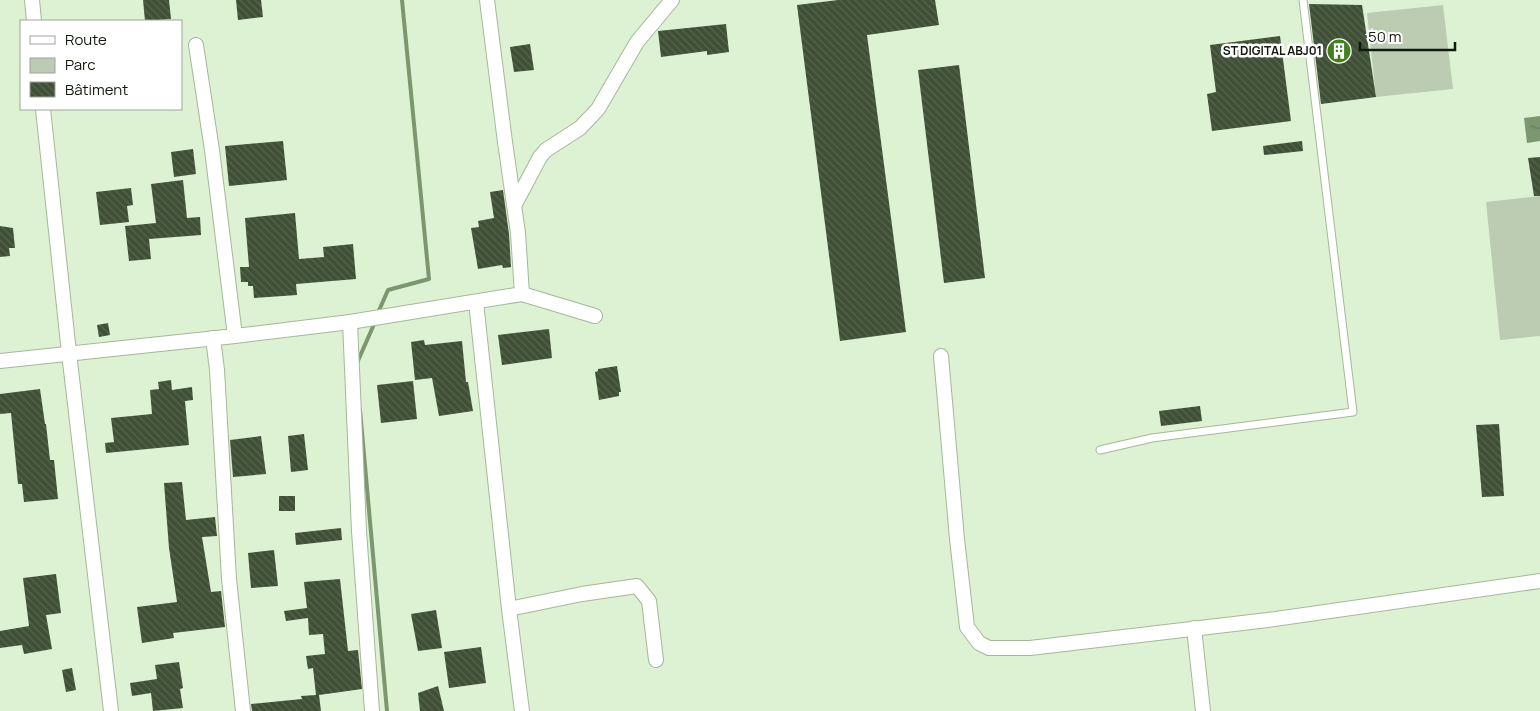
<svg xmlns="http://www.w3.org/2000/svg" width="1540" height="711" font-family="Manrope,sans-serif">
  <defs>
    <pattern id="water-ripples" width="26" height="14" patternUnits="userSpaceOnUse" patternTransform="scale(1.25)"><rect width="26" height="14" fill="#7c976f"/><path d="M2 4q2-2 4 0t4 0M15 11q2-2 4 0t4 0" fill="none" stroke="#647a5a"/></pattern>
    <pattern id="building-back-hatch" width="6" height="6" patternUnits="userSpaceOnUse" patternTransform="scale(1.25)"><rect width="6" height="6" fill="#3f5036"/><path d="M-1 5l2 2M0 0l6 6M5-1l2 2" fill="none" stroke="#576550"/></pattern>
  </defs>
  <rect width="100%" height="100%" fill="#ddf2d3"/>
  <g fill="#bbccb3">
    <path d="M1443,5L1453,89L1376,97L1367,13Z"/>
    <path d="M1540,196V336L1500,340L1486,202Z"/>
  </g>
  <path fill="url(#water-ripples)" d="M1540,116V141L1527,143L1524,118Z"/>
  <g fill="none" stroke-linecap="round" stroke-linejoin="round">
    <g stroke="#7c976f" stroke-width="4">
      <path d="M377,315L388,290L429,279L402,0"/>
      <path d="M357,363L375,322"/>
      <path d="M360,410L387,711"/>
    </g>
  </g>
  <g fill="url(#building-back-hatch)">
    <path d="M143,0H169L171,19L145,21Z"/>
    <path d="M236,0H261L263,17L238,20Z"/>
    <path d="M838,0H935L939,25L867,35L906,332L840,341L797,5Z"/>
    <path d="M1309,4L1362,5L1376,97L1321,104Z"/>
    <path d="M726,24L729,52L707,55V51L661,57L658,31Z"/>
    <path d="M1280,36L1291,121L1212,131L1207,94L1216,92L1210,45Z"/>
    <path d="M530,44L534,70L514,72L510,47Z"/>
    <path d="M959,65L985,278L944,283L918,70Z"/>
    <path d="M283,141L287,180L229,186L225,146Z"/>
    <path d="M1302,141L1303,151L1264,155L1263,146Z"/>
    <path d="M193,149L196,174L174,177L171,152Z"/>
    <path d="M1540,157V196H1534L1528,158Z"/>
    <path d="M183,180L187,218L200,217L201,235L149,239L151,259L129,261L125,226L156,223L151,184Z"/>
    <path d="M131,188L133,205L127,206L129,222L100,225L96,192Z"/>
    <path d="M503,190L509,234L511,267L503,268L502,265L478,269L471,228L479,227L478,221L494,218L490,192Z"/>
    <path d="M295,213L299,259L324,257L323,247L353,244L356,279L296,284L297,295L254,298L253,286H248V282H241L240,267H249L245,218Z"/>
    <path d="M0,226L13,228L15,248H9L10,256L0,257Z"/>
    <path d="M108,323L110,335L99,337L97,325Z"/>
    <path d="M549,329L552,358L502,365L498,335Z"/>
    <path d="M424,340L425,345L462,341L466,382H468L473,411L439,416L432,378L415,380L411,342Z"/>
    <path d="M617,366L621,392H619V396L599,400L595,372L598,371V369Z"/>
    <path d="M171,380L172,390L192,387L193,400L185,401L189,445L106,453L105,443L114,442L111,418L152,414L150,390L159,389L158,382Z"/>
    <path d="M413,381L417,419L381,423L377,385Z"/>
    <path d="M40,389L45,424H46L50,460H54L58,499L24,502L22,484H18L11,413L0,414V394Z"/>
    <path d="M1200,406L1202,421L1161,426L1159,411Z"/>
    <path d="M1499,424L1504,496L1482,497L1476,425Z"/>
    <path d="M304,434L308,470L291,472L288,436Z"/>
    <path d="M261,436L266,474L233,477L230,440Z"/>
    <path d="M182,482L186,520L215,517L217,536L202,537L211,592L221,591L225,627L173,633L174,638L142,643L137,607L177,602L169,548L164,483Z"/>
    <rect x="279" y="496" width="16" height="15"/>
    <path d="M341,528L342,540L296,545L295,533Z"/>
    <path d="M274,550L278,586L251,588L248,553Z"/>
    <path d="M56,574L61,613L46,615L52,649L24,654L22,645L0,648V631L29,626L23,578Z"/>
    <path d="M340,579L348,651L358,650L362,689L319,695L321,711H252L251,704L302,699L301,696L316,695L313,668L308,669L306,656L325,654L323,634L309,635L308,618L286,621L284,611L307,608L304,582Z"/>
    <path d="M436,610L442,648L418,651L411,614Z"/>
    <path d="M481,647L486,683L449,688L444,652Z"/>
    <path d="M179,662L183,688L180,689L183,708L153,711L151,693L132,696L130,683L157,679L155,665Z"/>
    <path d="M72,668L76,690L66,692L62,670Z"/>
    <path d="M438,686L444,711H420L418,693Z"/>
  </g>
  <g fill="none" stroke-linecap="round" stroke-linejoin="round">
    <defs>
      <path id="service" d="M1100,450L1152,438L1353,412L1303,0"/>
      <g id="minor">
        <path d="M32,0L34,21"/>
        <path d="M487,0L505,142L518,233L522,294"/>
        <path d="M196,45L212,150L235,336"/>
        <path d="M43,109L69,353L111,711"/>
        <path d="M515,204L540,157L546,150L580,128L598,109L637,42L672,0"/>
        <path d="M476,302L509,609L522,711"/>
        <path d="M350,322L359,531L372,711"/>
        <path d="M213,338L217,370L229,579L243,711"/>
        <path d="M941,356L957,539L967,627L979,643L989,648H1030L1268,620L1540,581"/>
        <path d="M0,361L235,336L350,322L522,294L595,316"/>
        <path d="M509,609L582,594L637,586L649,601L656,660"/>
        <path d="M1194,628L1203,711"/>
      </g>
    </defs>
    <use href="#service" stroke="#a4b89a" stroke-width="9"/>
    <use href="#minor" stroke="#a4b89a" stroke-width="16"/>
    <use href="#service" stroke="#fff" stroke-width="7"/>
    <use href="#minor" stroke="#fff" stroke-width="14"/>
  </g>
  <defs>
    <symbol id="building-disc" viewBox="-11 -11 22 22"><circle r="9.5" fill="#437f1a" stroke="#fff"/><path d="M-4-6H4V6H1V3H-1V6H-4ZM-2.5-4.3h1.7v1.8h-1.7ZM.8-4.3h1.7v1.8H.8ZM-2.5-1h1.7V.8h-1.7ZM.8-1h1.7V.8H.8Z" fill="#fff"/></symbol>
  </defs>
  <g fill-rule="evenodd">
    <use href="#building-disc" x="1325" y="37" width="28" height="28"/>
  </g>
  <g text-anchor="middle" stroke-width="5" stroke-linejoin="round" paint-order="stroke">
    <g font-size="12" font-weight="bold" fill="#11180d" stroke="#fff" text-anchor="end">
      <text x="1322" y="55">ST DIGITAL ABJ01</text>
    </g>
  </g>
  <rect x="20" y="20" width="162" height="90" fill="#ffffff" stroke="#a0a39e"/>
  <rect x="30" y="36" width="25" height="8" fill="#ffffff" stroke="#a0a39e"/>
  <text x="65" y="45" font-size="15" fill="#11180d">Route</text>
  <rect x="30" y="58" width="25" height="15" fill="#bbccb3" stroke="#a0a39e"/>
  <text x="65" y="70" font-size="15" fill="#11180d">Parc</text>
  <rect x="30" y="82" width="25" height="15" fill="url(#building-back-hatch)" stroke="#a0a39e"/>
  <text x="65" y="95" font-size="15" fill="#11180d">Bâtiment</text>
  <path d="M1360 42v8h95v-8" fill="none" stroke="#11180d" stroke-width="2.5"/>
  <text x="1368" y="42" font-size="15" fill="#11180d" stroke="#ffffff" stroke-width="4" paint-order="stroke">50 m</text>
</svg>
